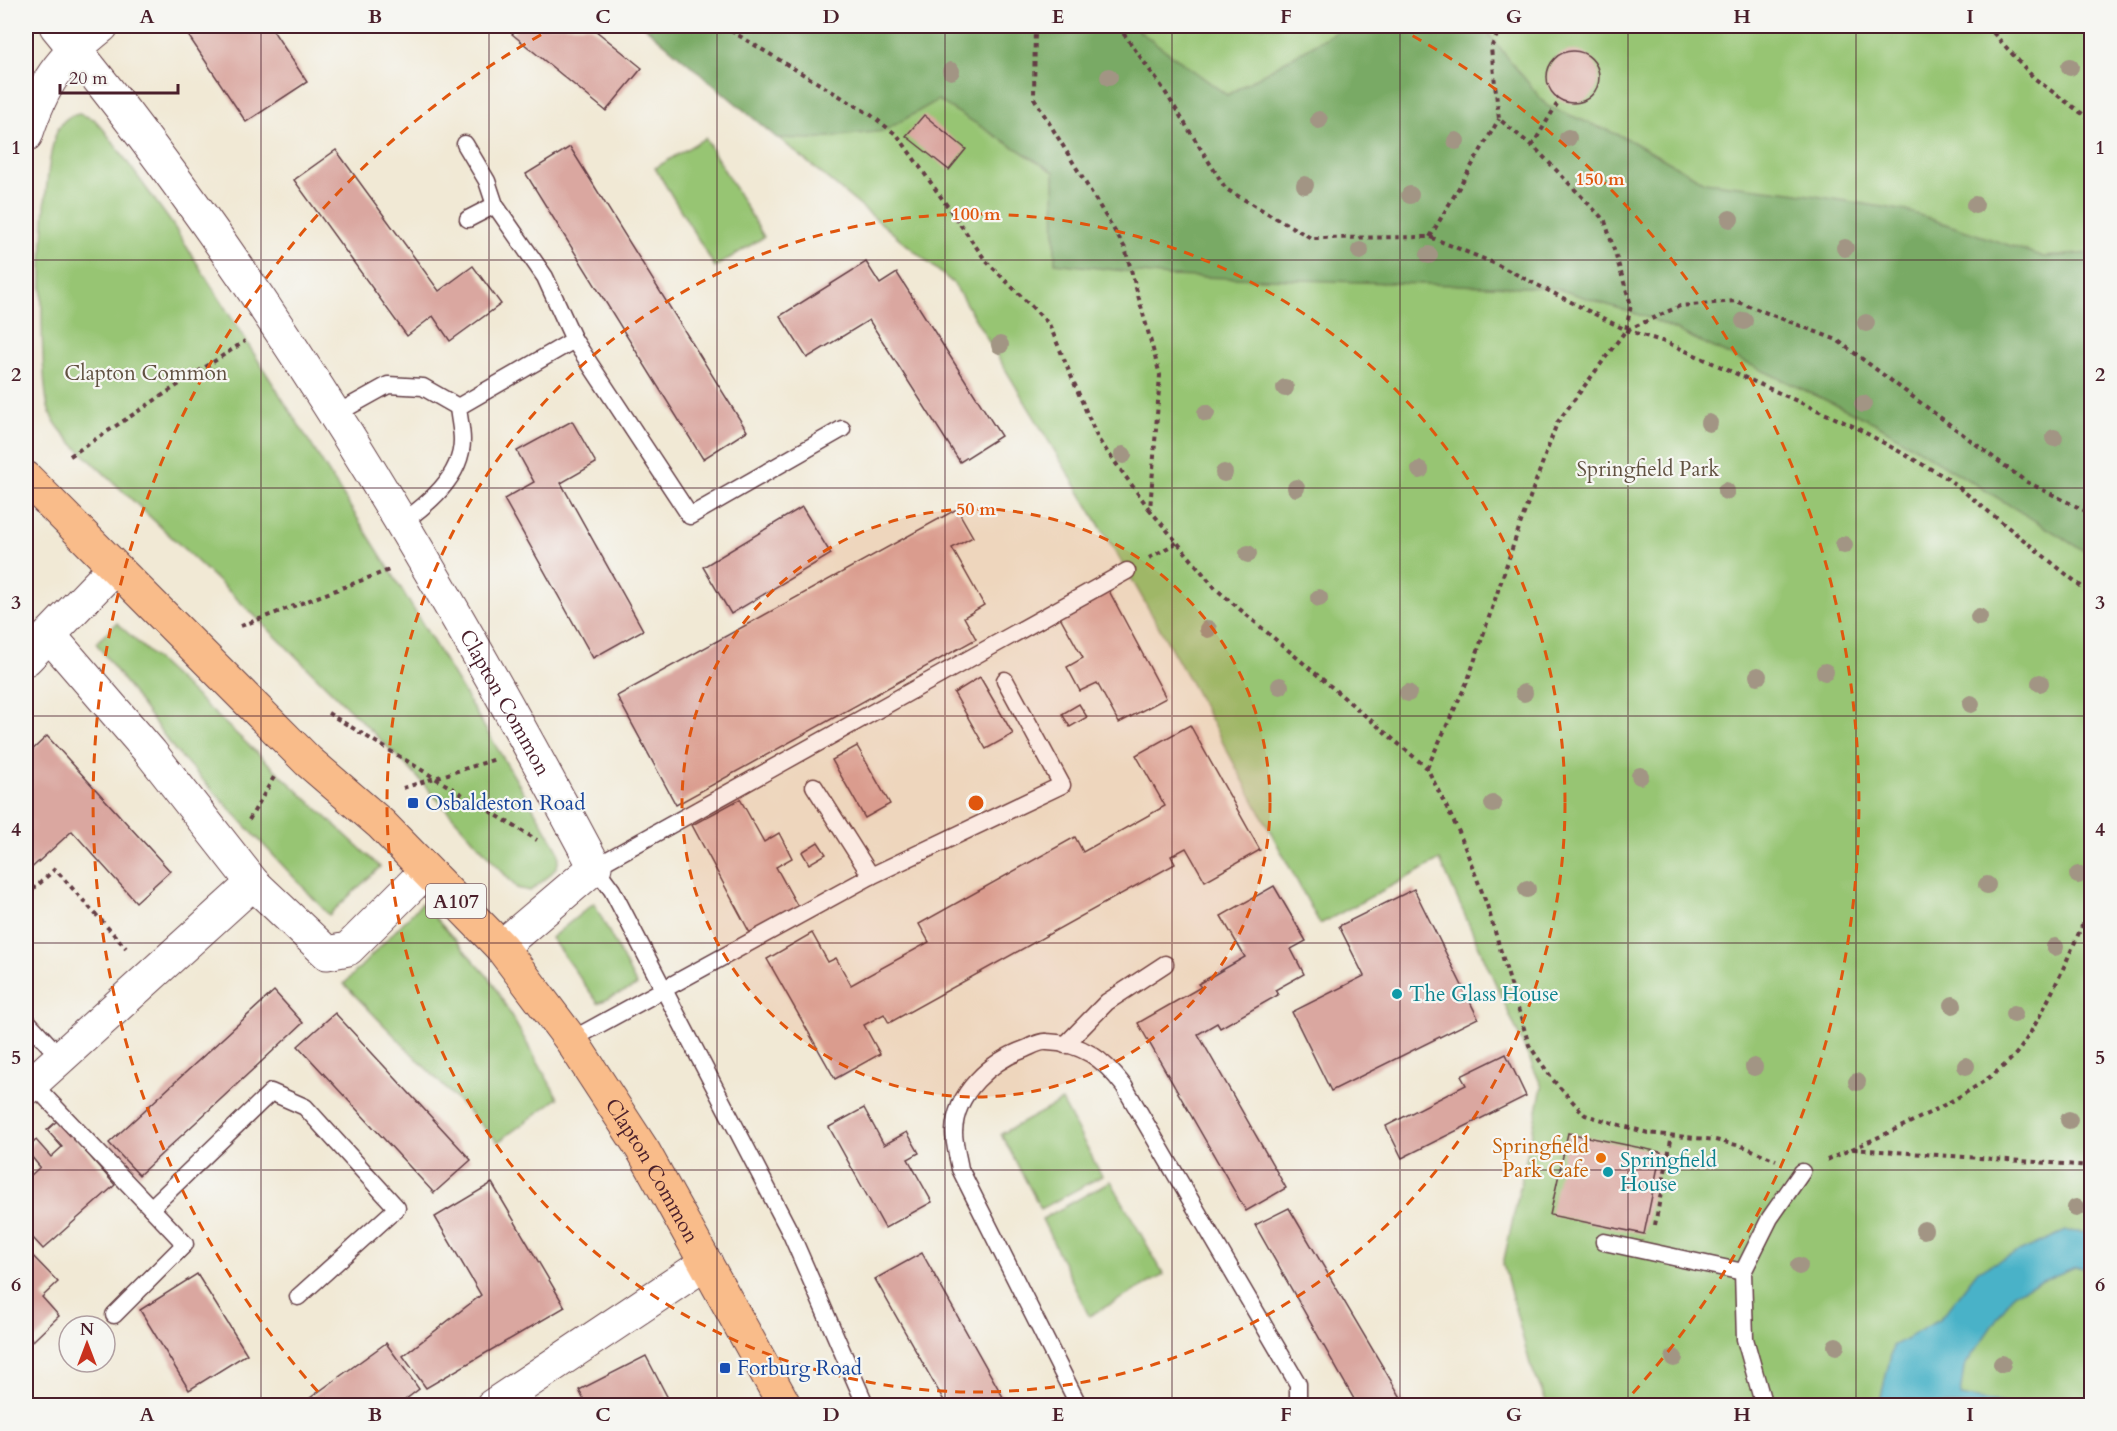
<svg xmlns="http://www.w3.org/2000/svg" width="2117" height="1431" font-family="Cardo,serif">
  <rect width="100%" height="100%" fill="#f6f6f2"/>
  <filter id="ink" filterUnits="userSpaceOnUse"><feTurbulence type="fractalNoise" baseFrequency=".0167" numOctaves="2"/><feDisplacementMap in="SourceGraphic" scale="12" xChannelSelector="R" yChannelSelector="G"/><feConvolveMatrix kernelMatrix="1 2 1 2 8 2 1 2 1" color-interpolation-filters="sRGB"/></filter>
  <filter id="wash" filterUnits="userSpaceOnUse"><feTurbulence type="fractalNoise" baseFrequency=".008" numOctaves="4" result="noise"/><feDisplacementMap in="SourceGraphic" scale="24" xChannelSelector="R" yChannelSelector="G"/><feGaussianBlur stdDeviation="1.35" result="paint"/><feColorMatrix in="noise" values="0 0 0 0 0 0 0 0 0 0 0 0 0 0 0 0 0 1.4 0 .05"/><feComposite in="paint" operator="in"/></filter>
  <g filter="url(#wash)">
    <rect width="100%" height="100%" fill="#f1e9d5"/>
    <g fill="#97c573" stroke="#70724f" stroke-width="1.5">
      <path d="M644,26H2091V1405H1548L1530,1364L1503,1264L1542,1087L1440,860L1320,924L1193,687L1127,571L954,284Z"/>
      <path d="M79,114L94,119L104,130L173,225L390,570L556,846C567,867 545,879 530,891L517,888L410,769L256,617L73,444C63,433 52,422 48,407C38,363 39,167 58,129C63,120 68,116 79,114Z"/>
      <path d="M705,138L764,237L715,267L655,168Z"/>
      <path d="M117,623L380,867L329,915L174,749L96,643Z"/>
      <path d="M422,903L491,980L558,1098L498,1142L344,984Z"/>
      <path d="M594,903L637,986L598,1003L551,938Z"/>
      <path d="M1062,1101L1102,1176L1041,1209L1001,1134Z"/>
      <path d="M1111,1181L1164,1275L1089,1316L1042,1219Z"/>
    </g>
    <path fill="#79aa65" stroke="#626448" stroke-width="1.5" d="M644,26H1132L1227,95L1346,26H1489L1490,36L1547,106L1626,138L1704,182L1791,192L1907,211L2044,257L2091,253V555L1875,423L1652,319L1555,288L1169,276L1055,263L1054,172L938,100L884,131L812,139L777,138Z"/>
    <path fill="#49b2c8" stroke="#4a687a" stroke-width="1.5" d="M2066,1231L2091,1233V1268L2075,1267L2014,1293L1964,1367L1960,1396L2014,1405H1879L1893,1346L1939,1320L1978,1270Z"/>
    <g id="blocks">
      <g fill="#daa7a0">
        <path d="M182,26H270L307,82L246,122Z"/>
        <path d="M519,26H590L642,68L606,111L512,34Z"/>
        <circle cx="1573" cy="77" r="26"/>
        <path d="M924,115L966,149L949,170L906,136Z"/>
        <path d="M570,147L747,431L703,459L526,174Z"/>
        <path d="M336,150L439,291L473,266L501,304L450,341L433,316L407,336L294,180Z"/>
        <path d="M866,262L880,284L897,273L1001,436L960,462L869,320L807,358L780,316Z"/>
        <path d="M572,421L596,463L561,483L643,630L593,658L504,499L534,482L517,451Z"/>
        <path d="M802,507L831,554L731,614L703,567Z"/>
        <path d="M957,509L973,537L952,548L984,605L964,617L976,639L676,805L617,696Z"/>
        <path d="M1108,589L1166,698L1119,723L1097,683L1080,691L1067,667L1083,658L1059,615Z"/>
        <path d="M980,677L1013,734L986,749L954,693Z"/>
        <path d="M1079,704L1087,717L1070,727L1062,714Z"/>
        <path d="M1190,725L1260,850L1205,881L1186,848L1171,856L1175,864L889,1023L884,1014L864,1025L880,1054L835,1079L767,959L812,933L828,962L836,958L851,985L929,942L919,924L1075,837L1083,852L1165,806L1136,755Z"/>
        <path d="M47,736L170,871L136,902L72,831L26,873V791L31,786L26,780V756Z"/>
        <path d="M857,746L890,804L865,818L832,760Z"/>
        <path d="M740,799L764,842L779,833L792,858L776,867L798,907L750,933L692,825Z"/>
        <path d="M818,842L826,854L809,864L802,852Z"/>
        <path d="M1274,886L1306,941L1291,949L1304,974L1275,990L1278,995L1220,1028L1217,1023L1198,1034L1286,1188L1246,1211L1138,1023L1201,987L1198,984L1245,957L1221,916Z"/>
        <path d="M1414,889L1478,1018L1331,1091L1292,1012L1364,976L1339,926Z"/>
        <path d="M274,991L303,1023L139,1175L109,1143Z"/>
        <path d="M335,1013L471,1160L434,1193L298,1046Z"/>
        <path d="M1506,1054L1526,1096L1402,1158L1386,1126L1466,1085L1461,1076Z"/>
        <path d="M864,1108L884,1145L907,1132L919,1153L908,1159L932,1202L885,1228L829,1127Z"/>
        <path d="M58,1120L115,1185L43,1249L33,1238L26,1244V1173L29,1177L40,1167L26,1150L36,1140L51,1157L62,1147L47,1130Z"/>
        <path d="M1568,1133L1661,1152L1644,1234L1550,1215Z"/>
        <path d="M492,1183L565,1307L426,1388L403,1356L481,1295L435,1217Z"/>
        <path d="M1289,1208L1406,1406H1358L1255,1225Z"/>
        <path d="M26,1249L58,1282L42,1297L59,1316L33,1341L26,1332Z"/>
        <path d="M922,1253L1008,1406H947L875,1279Z"/>
        <path d="M197,1274L247,1354L189,1390L140,1310Z"/>
        <path d="M386,1343L419,1389L397,1406H299Z"/>
        <path d="M646,1356L672,1406H587L579,1390Z"/>
      </g>
    </g>
  </g>
  <g filter="url(#ink)">
    <use href="#blocks" fill-opacity="0" stroke="#633d44" stroke-width="1.5"/>
    <g fill="none" stroke-linecap="round" stroke-linejoin="round">
      <defs>
        <g id="service">
          <path d="M465,144L487,181L495,205L545,277L574,340"/>
          <path d="M468,219L495,205"/>
          <path d="M458,407L574,340L690,516L842,429"/>
          <path d="M334,415L388,385L423,387L458,407"/>
          <path d="M400,524C427,505 462,477 462,440C462,430 459,418 458,407"/>
          <path d="M814,786L871,876"/>
          <path d="M26,1020L61,1058"/>
          <path d="M571,1040L871,876L1062,785L1005,680"/>
          <path d="M1065,1045L1107,1002L1165,964"/>
          <path d="M32,1083L151,1208L271,1092L305,1107L397,1208L298,1297"/>
          <path d="M1604,1242L1743,1272"/>
          <path d="M114,1315L185,1244L151,1208"/>
          <path d="M866,1406L791,1234L612,890L595,867L1127,571"/>
          <path d="M1079,1406L960,1169C958,1157 954,1144 954,1132C955,1093 991,1061 1025,1049C1032,1046 1040,1041 1047,1042C1083,1043 1103,1059 1124,1086L1298,1384V1406"/>
          <path d="M1764,1406L1745,1339L1743,1272L1770,1218L1802,1172"/>
        </g>
        <g id="minor">
          <path id="s1" d="M56,26C268,283 439,574 595,867L501,947"/>
          <path d="M26,135C43,83 59,60 102,26"/>
          <path d="M50,636L151,753L253,883L327,953L348,949L426,871"/>
          <path d="M26,659L114,568"/>
          <path d="M26,1089L253,883"/>
          <path d="M492,1406L706,1263"/>
        </g>
        <g id="trunk">
          <path id="s2" d="M26,478L308,761L381,824L501,947L571,1040L644,1152L785,1406"/>
        </g>
      </defs>
      <use href="#service" stroke="#633d44" stroke-width="19"/>
      <use href="#minor" stroke="#633d44" stroke-width="35"/>
      <use href="#trunk" stroke="#633d44" stroke-width="35"/>
      <g stroke="#633d44" stroke-width="4" stroke-dasharray="4.5 4.5" stroke-linecap="butt">
        <path d="M723,26L871,115L898,136L986,261L1049,324L1098,439L1150,510"/>
        <path d="M1035,26L1034,98L1125,248L1160,375L1150,510L1216,589L1427,768L1459,832L1487,905L1529,1045L1553,1080L1585,1115L1648,1133L1715,1140L1745,1147L1776,1160"/>
        <path d="M1118,26L1162,87L1226,189L1311,238L1430,237L1496,264L1626,330L1668,343L1855,427L1947,478L2092,595"/>
        <path d="M1987,26L2034,78L2092,121"/>
        <path d="M1532,146L1557,104"/>
        <path d="M1430,237L1499,119"/>
        <path d="M1627,330L1680,306L1736,301L1837,340L2025,481L2092,514"/>
        <path d="M70,456L245,341"/>
        <path d="M1149,558L1178,542"/>
        <path d="M241,626L389,570"/>
        <path d="M328,713L537,840"/>
        <path d="M1427,768L1468,680L1521,522L1557,423L1626,330L1631,305L1605,221L1537,150L1499,119L1491,48L1501,26"/>
        <path d="M403,788L496,759"/>
        <path d="M249,820L274,777"/>
        <path d="M26,896L55,869L126,948"/>
        <path d="M1853,1149L2092,1166"/>
        <path d="M1827,1160C1878,1137 1992,1091 2022,1046C2049,1005 2072,948 2092,903"/>
        <path d="M1655,1225L1672,1135"/>
      </g>
      <use href="#service" stroke="#fff" stroke-width="16"/>
      <use href="#minor" stroke="#fff" stroke-width="33"/>
      <use href="#trunk" stroke="#f9bc8a" stroke-width="33"/>
    </g>
    <g fill="#a29584">
      <circle cx="2070" cy="67" r="9"/>
      <circle cx="951" cy="71" r="9"/>
      <circle cx="1109" cy="77" r="9"/>
      <circle cx="1319" cy="120" r="9"/>
      <circle cx="1568" cy="138" r="9"/>
      <circle cx="1456" cy="141" r="9"/>
      <circle cx="1305" cy="185" r="9"/>
      <circle cx="1410" cy="195" r="9"/>
      <circle cx="1975" cy="205" r="9"/>
      <circle cx="1730" cy="219" r="9"/>
      <circle cx="1845" cy="248" r="9"/>
      <circle cx="1360" cy="251" r="9"/>
      <circle cx="1429" cy="255" r="9"/>
      <circle cx="1744" cy="321" r="9"/>
      <circle cx="1866" cy="323" r="9"/>
      <circle cx="1000" cy="345" r="9"/>
      <circle cx="1285" cy="388" r="9"/>
      <circle cx="1863" cy="404" r="9"/>
      <circle cx="1206" cy="413" r="9"/>
      <circle cx="1709" cy="423" r="9"/>
      <circle cx="2054" cy="438" r="9"/>
      <circle cx="1123" cy="455" r="9"/>
      <circle cx="1420" cy="470" r="9"/>
      <circle cx="1224" cy="473" r="9"/>
      <circle cx="1296" cy="488" r="9"/>
      <circle cx="1726" cy="491" r="9"/>
      <circle cx="1844" cy="545" r="9"/>
      <circle cx="1248" cy="554" r="9"/>
      <circle cx="1319" cy="598" r="9"/>
      <circle cx="1979" cy="617" r="9"/>
      <circle cx="1208" cy="629" r="9"/>
      <circle cx="1825" cy="672" r="9"/>
      <circle cx="1758" cy="676" r="9"/>
      <circle cx="2040" cy="683" r="9"/>
      <circle cx="1280" cy="686" r="9"/>
      <circle cx="1408" cy="693" r="9"/>
      <circle cx="1524" cy="693" r="9"/>
      <circle cx="1971" cy="704" r="9"/>
      <circle cx="1640" cy="776" r="9"/>
      <circle cx="1493" cy="804" r="9"/>
      <circle cx="2078" cy="875" r="9"/>
      <circle cx="1987" cy="885" r="9"/>
      <circle cx="1527" cy="889" r="9"/>
      <circle cx="2055" cy="947" r="9"/>
      <circle cx="1953" cy="1005" r="9"/>
      <circle cx="2014" cy="1014" r="9"/>
      <circle cx="1966" cy="1066" r="9"/>
      <circle cx="1754" cy="1067" r="9"/>
      <circle cx="1857" cy="1082" r="9"/>
      <circle cx="2069" cy="1120" r="9"/>
      <circle cx="2076" cy="1208" r="9"/>
      <circle cx="1924" cy="1230" r="9"/>
      <circle cx="1799" cy="1266" r="9"/>
      <circle cx="1836" cy="1346" r="9"/>
      <circle cx="1674" cy="1358" r="9"/>
      <circle cx="2002" cy="1364" r="9"/>
    </g>
  </g>
  <path fill="none" stroke="#4a1f2b" stroke-width="1.5" stroke-opacity="0.55" d="M261,26V1406M489,26V1406M717,26V1406M945,26V1406M1172,26V1406M1400,26V1406M1628,26V1406M1856,26V1406M26,260H2092M26,488H2092M26,716H2092M26,943H2092M26,1170H2092"/>
  <circle cx="976" cy="803" r="294" fill="#e0560e" fill-opacity=".12"/>
  <g fill="none" stroke="#e0560e" stroke-width="3" stroke-dasharray="10 8">
    <circle cx="976" cy="803" r="294"/>
    <circle cx="976" cy="803" r="589"/>
    <path d="M330 1405A883 883 0 0 1 555 27M1397 27A883 883 0 0 1 1622 1405"/>
  </g>
  <g fill="#1a4fb4" stroke="#f6f6f2" stroke-width="2">
    <rect x="407" y="797" width="12" height="12" rx="3"/>
    <rect x="719" y="1362" width="12" height="12" rx="3"/>
  </g>
  <g fill="#0f9aa8" stroke="#f6f6f2" stroke-width="2">
    <circle cx="1397" cy="994" r="6"/>
    <circle cx="1608" cy="1172" r="6"/>
  </g>
  <circle fill="#e8710a" stroke="#f6f6f2" stroke-width="2" cx="1601" cy="1158" r="6"/>
  <g text-anchor="middle" stroke-width="4.5" stroke-linejoin="round" paint-order="stroke">
    <rect fill="#f6f6f2" stroke="#7e6067" stroke-width="1.5" x="426" y="884" width="60" height="34" rx="4.5"/>
    <g font-size="20" font-weight="bold" fill="#4a1f2b">
      <text x="456" y="908">A107</text>
    </g>
    <g font-size="21" fill="#615141" stroke="#f6f6f2">
      <text x="146" y="380">Clapton Common</text>
      <text x="1648" y="476">Springfield Park</text>
    </g>
    <g font-size="21" fill="#4a1f2b" stroke="#f6f6f2">
      <text dy="7" stroke="none"><textPath href="#s1" startOffset="813">Clapton Common</textPath></text>
      <text dy="7" stroke="none"><textPath href="#s2" startOffset="938">Clapton Common</textPath></text>
    </g>
    <g font-size="21" fill="#164399" stroke="#f6f6f2" text-anchor="start">
      <text x="425" y="810">Osbaldeston Road</text>
      <text x="737" y="1375">Forburg Road</text>
    </g>
    <g font-size="21" fill="#0d838f" stroke="#f6f6f2" text-anchor="start">
      <text x="1409" y="1001">The Glass House</text>
      <text x="1620" y="1167">Springfield<tspan x="1620" dy="24">House</tspan></text>
    </g>
    <g font-size="21" fill="#c56008" stroke="#f6f6f2" text-anchor="end">
      <text x="1589" y="1153">Springfield<tspan x="1589" dy="24">Park Cafe</tspan></text>
    </g>
  </g>
  <circle cx="976" cy="803" r="9" fill="#e0560e" stroke="#f6f6f2" stroke-width="3"/>
  <g font-size="18" text-anchor="middle" font-weight="bold" fill="#e0560e" stroke="#f6f6f2" stroke-width="4.5" stroke-linejoin="round" paint-order="stroke">
    <text x="1600" y="185">150 m</text>
    <text x="976" y="220">100 m</text>
    <text x="976" y="515">50 m</text>
  </g>
  <rect width="2117" height="1431" fill="none" stroke="#f6f6f2" stroke-width="66"/>
  <g transform="translate(87 1344)"><circle r="28" fill="#f6f6f2" stroke="#b1a0a2" stroke-width="1.5"/>
  <path d="M0-4.5L10 22L0 15L-10 22Z" fill="#c8321e"/>
  <text y="-9" font-size="16" font-weight="bold" text-anchor="middle" fill="#4a1f2b">N</text>
  </g>
  <path d="M60 84v9h118v-9" fill="none" stroke="#4a1f2b" stroke-width="3"/>
  <text x="69" y="84" font-size="18" fill="#4a1f2b" stroke="#f6f6f2" stroke-width="4.5" paint-order="stroke">20 m</text>
  <rect x="33" y="33" width="2051" height="1365" fill="none" stroke="#4a1f2b" stroke-width="2"/>
  <g font-size="20" text-anchor="middle" font-weight="bold" fill="#4a1f2b">
    <text x="147" y="23">A</text>
    <text x="375" y="23">B</text>
    <text x="603" y="23">C</text>
    <text x="831" y="23">D</text>
    <text x="1058" y="23">E</text>
    <text x="1286" y="23">F</text>
    <text x="1514" y="23">G</text>
    <text x="1742" y="23">H</text>
    <text x="1970" y="23">I</text>
    <text x="16" y="154">1</text>
    <text x="2100" y="154">1</text>
    <text x="16" y="381">2</text>
    <text x="2100" y="381">2</text>
    <text x="16" y="609">3</text>
    <text x="2100" y="609">3</text>
    <text x="16" y="836">4</text>
    <text x="2100" y="836">4</text>
    <text x="16" y="1064">5</text>
    <text x="2100" y="1064">5</text>
    <text x="16" y="1291">6</text>
    <text x="2100" y="1291">6</text>
    <text x="147" y="1421">A</text>
    <text x="375" y="1421">B</text>
    <text x="603" y="1421">C</text>
    <text x="831" y="1421">D</text>
    <text x="1058" y="1421">E</text>
    <text x="1286" y="1421">F</text>
    <text x="1514" y="1421">G</text>
    <text x="1742" y="1421">H</text>
    <text x="1970" y="1421">I</text>
  </g>
</svg>
